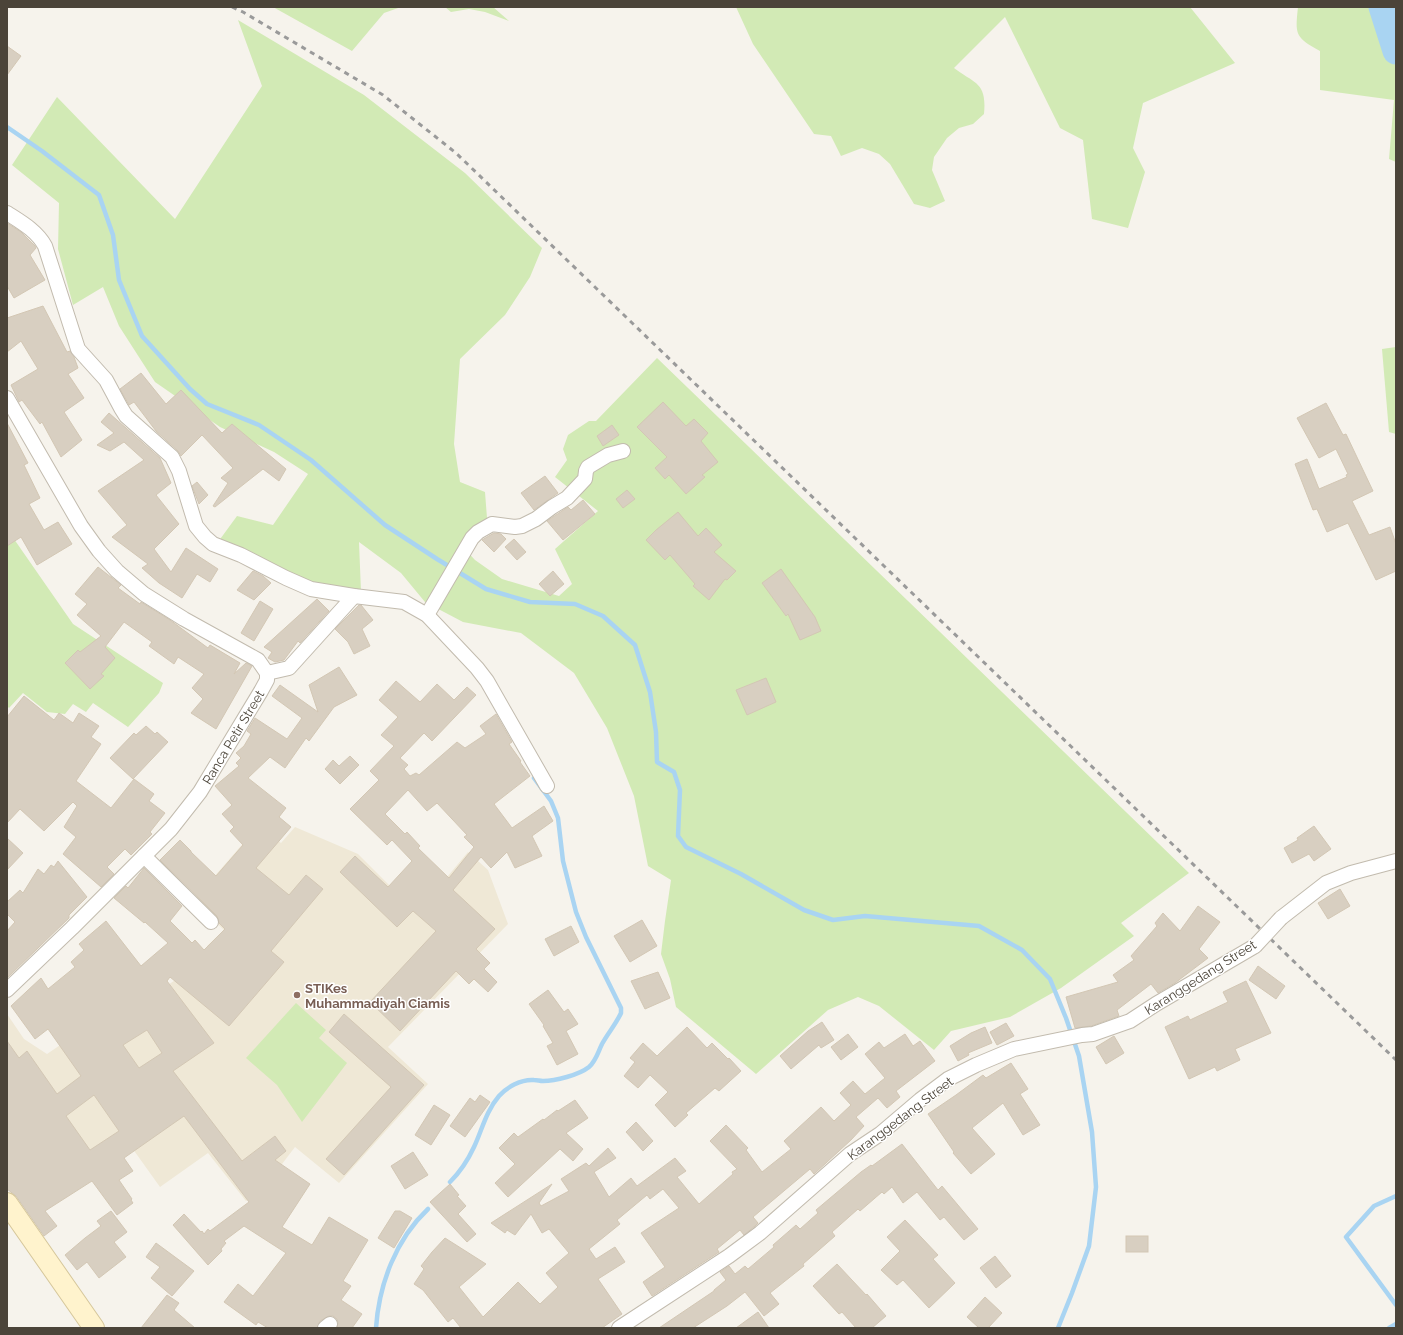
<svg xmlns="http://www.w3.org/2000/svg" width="1403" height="1335" font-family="Raleway,sans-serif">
  <rect width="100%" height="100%" fill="#f6f3ec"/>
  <path fill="#efe8d6" d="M260,824L281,843L295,827L358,854L417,913L468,852L488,870L508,924L388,1047L428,1084L339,1183L295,1147L266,1185L246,1201L208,1153L160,1187L130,1145L7,1160V1014L24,1039L47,1054L103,1016L110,1025L181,976L210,949L207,946L224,930L193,901Z"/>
  <g fill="#d2eab5">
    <path d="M273,7H401L384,13L352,51Z"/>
    <path d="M445,7H493L509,21L485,12L469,9L451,12Z"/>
    <path d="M736,7H1190L1235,63L1143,103L1133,148L1145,172L1128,228L1092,219L1083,140L1060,128L1005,17L954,68C975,84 987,82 984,114L973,124L959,128L947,138L934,157L932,170L945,201L930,208L914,204L890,164L879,154L862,148L841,156L831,136L814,134L753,44Z"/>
    <path d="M1298,7H1396V162L1389,159L1394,100L1320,90V51C1295,37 1295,35 1298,7Z"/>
    <path d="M238,20L364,95L465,173L542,248L530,277L505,315L460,359L454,444L460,482L485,492L487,518L460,544L475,560L502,579L559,596L572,584L555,549L598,511L555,477L567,460L563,449L568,435L589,421H596L657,358L1189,873L1121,923L1134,936L1061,988L1010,1017L951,1031L934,1050L879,1006L858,997L828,1010L756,1074L676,1007L670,979L661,954L665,921L671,880L648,866L634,796L607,728L574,673L521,633L463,622L425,602L401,573L359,542L361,592L302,582L218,542L237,516L273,525L308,474L274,452L220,427L155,382L119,326L103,287L73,305L58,249L59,203L12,165L57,97L175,219L262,86Z"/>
    <path d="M1396,347V434L1389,432L1382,349Z"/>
    <path d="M7,529L73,624L163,683L159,693L128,727L93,703L86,712L73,704L65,714L47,712L23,693L9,708L7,706Z"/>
    <path d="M296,1003L326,1030L319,1038L347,1063L302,1122L277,1085L246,1058Z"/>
  </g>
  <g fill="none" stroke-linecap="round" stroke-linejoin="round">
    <g stroke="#a9d4f2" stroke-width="4.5">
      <path d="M7,127L42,151L99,195L113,235L119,280L142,336L190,389L207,404L259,425L311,460L385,525L437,559L486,589L530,602L575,604L603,616L635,645L650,692L656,732L657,762L674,772L680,790L678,836L686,847L741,874L804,910L833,920L865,916L979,926L1022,950L1050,979L1066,1018L1079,1056L1092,1132L1096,1187L1089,1246L1072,1293L1058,1328"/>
      <path d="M450,1182C460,1172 468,1160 474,1147C482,1130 486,1111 499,1096C507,1087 521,1079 534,1080C537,1080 540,1081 543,1081C555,1081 579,1075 589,1067C596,1061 598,1052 602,1044C608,1033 616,1024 621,1013V1008L586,937L576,912L563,861L558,818L551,801L534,778"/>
      <path d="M1396,1196L1374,1206L1346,1237L1396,1305"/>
      <path d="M376,1328C379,1284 396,1239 428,1209"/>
      <path d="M1389,1328L1396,1324"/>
    </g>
    <path stroke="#a9d4f2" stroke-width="27" d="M1382,7L1396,51"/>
  </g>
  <g fill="#d8cfc1" stroke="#d3c7b4" fill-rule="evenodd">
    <path d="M7,46L21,56L7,75Z"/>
    <path d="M7,223L21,232L35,246L36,248L30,255L45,280L14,298L7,286Z"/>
    <path d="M43,306L67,352L70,351L74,357L78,368L68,374L84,398L64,412L82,440L61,457L42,422L40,424L22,400L19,402L11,385L38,369L21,341L7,352V318Z"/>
    <path d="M141,373L166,404L181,390L222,433L232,424L286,469L279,481L263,469L215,507L213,506L228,483L221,478L233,468L202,435L181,456L178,451L156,431L134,402L129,405L120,389Z"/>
    <path d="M663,402L686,426L694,419L708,433L701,441L718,462L702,475L705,477L686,494L669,475L665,479L655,468L667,457L637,427Z"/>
    <path d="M1326,403L1343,435L1346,434L1373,491L1352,501L1369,535L1390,527L1396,544V571L1376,580L1348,523L1327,532L1317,509L1313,510L1295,464L1307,459L1319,489L1347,477L1346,475L1348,474L1336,449L1319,458L1297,418Z"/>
    <path d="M109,413L160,458L171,483L156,495L179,524L154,549L171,572L186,548L218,569L210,582L197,574L182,598L159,583L142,568L148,564L112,537L127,525L98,491L144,460L124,442L110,451L97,445L114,433L101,422Z"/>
    <path d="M7,423L28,463L24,465L40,498L29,504L44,530L58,522L72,544L37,565L21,537L7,546Z"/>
    <path d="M612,425L619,435L603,446L597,436Z"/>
    <path d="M545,476L558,493L534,510L521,493Z"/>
    <path d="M197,482L208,495L199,504L192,486Z"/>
    <path d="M627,490L635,499L623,508L616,499Z"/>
    <path d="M583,500L595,514L563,540L547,521L568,507L571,510Z"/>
    <path d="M678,512L698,536L706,528L722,545L714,552L736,571L727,580L725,579L709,600L693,586L695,584L670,555L665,560L646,540L656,530Z"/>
    <path d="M494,533L501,534L506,539L494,552L482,540Z"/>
    <path d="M514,539L526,552L517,560L505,547Z"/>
    <path d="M98,567L121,585L118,588L140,604L141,602L170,620L208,648L210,645L240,663L234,674L246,663L252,666L216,729L191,713L203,699L192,688L204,674L178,657L174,664L149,646L152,642L124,622L105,647L115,658L101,674L104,676L90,689L65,663L78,650L80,652L101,636L77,615L87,604L75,594Z"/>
    <path d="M781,569L815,617L821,631L800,640L788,614L786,616L762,583Z"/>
    <path d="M253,571L263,576L271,583L254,600L237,590Z"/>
    <path d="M553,571L564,584L550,596L539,584Z"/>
    <path d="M317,599L329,611L300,643L298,641L284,660L275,662L268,658L272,652L264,647Z"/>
    <path d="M260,601L273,609L254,641L241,633Z"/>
    <path d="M359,605H361L373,620L362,629L370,646L354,654L348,642L335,629Z"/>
    <path d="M339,667L357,695L334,707L309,741L306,738L285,768L270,757L248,778L286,808L279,817L291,827L256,868L289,895L306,875L323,889L271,951L284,962L229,1026L170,977L167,981L214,1043L173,1071L242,1161L275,1136L286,1151L275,1160L310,1184L282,1227L312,1245L329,1217L368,1240L343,1281L351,1286L341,1300L362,1314L352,1328H337L338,1323L337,1319L333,1316H329L320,1321L317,1328H268L258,1322L256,1325L224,1302L238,1284L253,1296L286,1253L244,1226L224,1241L226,1243L221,1249L222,1251L208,1265L173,1225L184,1214L201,1232L202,1231L204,1234L208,1229L210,1231L249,1202L184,1116L124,1158L133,1171L119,1180L132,1199L131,1200L133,1203L117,1215L92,1181L45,1211L57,1226L44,1236L16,1196L7,1189V1041L19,1058L27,1051L57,1094L81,1076L48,1029L35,1039L11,1006L41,978L48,989L75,967L71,962L84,950L79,944L106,921L141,966L168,943L145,922L144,923L114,898L126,886L128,888L144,868L182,906L170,921L192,943L195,940L204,950L225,929L219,923L217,916L160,860L180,840L191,851V852L216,876L243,845L230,831L234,827L222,814L232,805L215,786L239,766L236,763L241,758L236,753L244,746L251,734L247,731L255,718L287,739L302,718L272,696L280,685L318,712L309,685ZM147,1030L162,1053L139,1068L123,1045ZM94,1095L119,1131L90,1150L66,1116Z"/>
    <path d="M766,678L776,702L747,715L736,690Z"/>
    <path d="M396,681L420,702L437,684L454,700L467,687L476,695L432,741L424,733L400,758L408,765L404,769L410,776L416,773L419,775L457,742L465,748L486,734L480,726L496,714L512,742L509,744L521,761L520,762L530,776L494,804L512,828L544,806L553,821L532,836L542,856L515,868L507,852L491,868L481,857L453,890L495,929L476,949L490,963L484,969L497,982L488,992L474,979L469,984L456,971L400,1031L370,1002L436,931L413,911L397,927L340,872L355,856L388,887L412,861L392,840L387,845L350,809L379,780L370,771L394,746L381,735L398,717L379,700ZM408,790L427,811L437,803L467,835L464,837L474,847L449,878L418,848L420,846L407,832L405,834L385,814Z"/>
    <path d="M24,696L54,720L59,713L73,723L79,713L99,726L91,737L101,744L76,781L111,808L134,779L154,794L149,801L165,813L150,832L152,834L131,855L125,849L107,867L114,874L101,887L63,854L76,837L64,827L77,806L73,802L44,831L20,809L7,823V717Z"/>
    <path d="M146,726L155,734L157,732L168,742L133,779L110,758L134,733L136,735Z"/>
    <path d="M350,756L359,765L340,784L325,769L333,760L339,766Z"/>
    <path d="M1314,826L1331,849L1314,861L1309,854L1292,863L1284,848L1298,840L1297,838Z"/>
    <path d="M7,838L23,853L7,870Z"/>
    <path d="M58,861L87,897L69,915V918L7,978V931L15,922L7,914V902L20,890L23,893L38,869L44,874L51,865L54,867Z"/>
    <path d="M1340,889L1350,906L1328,919L1318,903Z"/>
    <path d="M1198,906L1220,922L1199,949L1208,958L1175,983L1158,993L1151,984L1117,1010L1119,1016L1091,1026L1075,1028L1066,997L1118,982L1113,975L1134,960L1131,956L1157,926L1155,923L1163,913L1180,931Z"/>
    <path d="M642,920L657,946L630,962L614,936Z"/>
    <path d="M571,926L579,942L554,956L545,939Z"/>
    <path d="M1258,966L1285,986L1276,999L1249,980Z"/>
    <path d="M658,972L670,998L645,1009L631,981Z"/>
    <path d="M1246,981L1271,1033L1235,1049L1240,1060L1217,1071L1215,1067L1189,1079L1165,1027L1188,1016L1190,1020L1228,1002L1223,992Z"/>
    <path d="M548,990L564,1012L568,1009L578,1024L566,1031L578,1054L557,1065L547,1046L553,1043L543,1026L544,1025L529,1004Z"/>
    <path d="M344,1014L424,1085L344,1175L326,1159L391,1087L329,1032Z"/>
    <path d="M822,1022L834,1040L821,1048L819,1045L791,1069L780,1056L808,1031Z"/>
    <path d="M1006,1023L1014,1036L997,1045L990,1032Z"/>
    <path d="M687,1027L707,1048L712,1043L728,1059L729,1058L741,1071L719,1091L715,1088L686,1113L688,1115L675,1127L655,1105L668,1092L650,1075L638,1088L624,1076L635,1062L630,1058L643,1043L657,1056Z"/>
    <path d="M985,1027L992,1043L968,1053L969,1055L958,1061L950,1046L971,1033Z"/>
    <path d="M848,1034L858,1047L841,1060L831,1047Z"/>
    <path d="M905,1034L913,1046L920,1041L935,1061L896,1091L900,1097L887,1108L878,1098L856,1117L864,1126L851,1140L814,1174L810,1169L753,1217L758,1223L755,1226L744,1235L740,1230L717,1249L719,1252L652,1296L643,1282L665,1267L641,1233L679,1208L663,1189L650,1199L647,1195L617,1220L620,1224L589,1249L596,1259L615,1247L625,1262L598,1279L622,1314L602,1328H461L453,1318L448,1322L423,1290L414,1284L424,1269L421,1266L432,1252L445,1238L486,1264L459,1287L483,1317L518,1282L540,1304L558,1287L546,1273L569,1253L549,1229L542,1233L531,1214L515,1235L507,1230L505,1233L491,1223L552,1184L539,1203L541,1206L569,1191L561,1179L586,1163L589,1166L608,1148L616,1158L594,1172L609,1197L631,1178L637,1186L675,1158L686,1171L677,1177L699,1204L733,1174L732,1172L737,1169L710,1141L726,1125L748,1148L746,1150L762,1172L791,1149L784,1141L821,1107L834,1121L851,1105L840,1093L853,1081L865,1094L885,1078L865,1054L879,1042L884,1048Z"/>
    <path d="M1114,1036L1124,1053L1106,1064L1096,1047Z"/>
    <path d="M1011,1063L1028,1089L1020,1094L1040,1125L1023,1135L1003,1103L972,1128L995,1154L971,1174L953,1153L954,1152L928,1114L956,1095L983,1075L986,1078Z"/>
    <path d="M480,1095L490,1102L465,1137L450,1126L470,1098L475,1102Z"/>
    <path d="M575,1100L588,1118L566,1133L583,1149L573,1161L560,1149L508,1197L495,1183L515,1164L499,1148L514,1133L518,1137L543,1119L544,1120L557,1110L558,1111Z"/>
    <path d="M434,1105L450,1115L431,1145L415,1135Z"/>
    <path d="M636,1122L653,1141L643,1151L626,1132Z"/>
    <path d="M902,1144L938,1190L942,1186L978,1229L964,1240L944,1217L940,1220L917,1192L903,1203L892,1187L884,1194L882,1192L860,1211L858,1209L832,1232L835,1236L803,1264L804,1266L770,1293L779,1304L764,1316L745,1292L727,1306L693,1328H659L714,1291V1290L726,1280L720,1272L729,1266L735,1274L745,1266L748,1269L774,1247L773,1245L796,1225L800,1229L818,1213L816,1210L861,1172L871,1165L872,1166Z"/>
    <path d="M413,1152L428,1175L405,1189L391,1166Z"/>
    <path d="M450,1184L459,1195L457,1196L466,1206L458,1214L476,1234L467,1242L430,1202Z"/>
    <path d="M111,1211L127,1232L114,1242L126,1257L99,1278L87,1262L77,1270L65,1255L85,1238L101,1226L97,1221Z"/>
    <path d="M395,1211H400L412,1218L394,1248L378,1238Z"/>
    <path d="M905,1220L938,1255L933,1259L955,1283L929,1308L903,1280L897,1285L881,1270L900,1251L887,1237Z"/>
    <rect x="1126" y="1236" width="22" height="16"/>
    <path d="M156,1243L194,1271L172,1296L151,1278L160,1267L146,1257Z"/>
    <path d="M995,1256L1011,1276L996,1288L980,1268Z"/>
    <path d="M837,1264L866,1295L867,1294L886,1316L872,1328H856L842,1312L839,1314L813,1286Z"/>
    <path d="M167,1295L179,1303L174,1310L195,1328H141Z"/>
    <path d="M985,1297L1002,1313L988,1328H979L967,1317Z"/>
    <path d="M758,1312L769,1328H736Z"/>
  </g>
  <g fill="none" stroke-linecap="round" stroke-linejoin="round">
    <defs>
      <g id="street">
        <path d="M7,213C21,222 37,231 45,246L78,349L106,380L121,408L126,416L172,457L179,471L196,526L205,537L213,544L241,555L286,578L311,589L354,596L404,602L427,615L477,668L487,681L547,786"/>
        <path d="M7,398L81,526L99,551L117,571L144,594L184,619L258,660L267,673V680L261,691L200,792L171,829L72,928L7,990"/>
        <path d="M427,615L472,538L478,532L492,524L515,527L522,526L536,519L552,507L567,498L585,479L586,471L588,467L608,455L623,451"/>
        <path d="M267,673L289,668L354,596"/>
        <path d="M144,856L211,922"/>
        <path d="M1281,918L1326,883L1351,873L1396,861"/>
        <path d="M325,1328L330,1324"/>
        <path d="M619,1328L729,1256L760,1233L850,1154L880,1134L920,1100L948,1079L976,1065L1014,1049L1082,1035L1093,1034L1130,1021L1156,1004L1255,946"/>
      </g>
      <path id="secondary" d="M7,1203L94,1328"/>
    </defs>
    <use href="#street" stroke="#c2bbae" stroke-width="16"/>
    <use href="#secondary" stroke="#d6c79b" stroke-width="22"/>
    <use href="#street" stroke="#fff" stroke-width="14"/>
    <use href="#secondary" stroke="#fff3cd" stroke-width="20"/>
    <path stroke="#9a9a9a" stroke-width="3" stroke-dasharray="5 5" stroke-linecap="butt" d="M232,7L243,12L383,95L456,153L1396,1060"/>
    <defs>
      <path id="street-bridge" d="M1255,946L1281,918"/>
    </defs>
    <use href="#street-bridge" stroke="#c2bbae" stroke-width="16" stroke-linecap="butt"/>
    <use href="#street-bridge" stroke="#fff" stroke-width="14"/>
  </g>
  <circle fill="#8d6e63" stroke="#fff" stroke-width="1.5" cx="297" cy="995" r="4"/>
  <g text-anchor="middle" stroke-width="3" stroke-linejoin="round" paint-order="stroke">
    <g font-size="13" fill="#4b4439" stroke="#fff">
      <text transform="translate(233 737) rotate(-59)" y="5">Ranca Petir Street</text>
      <text transform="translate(1200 977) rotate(-32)" y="5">Karanggedang Street</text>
      <text transform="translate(900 1118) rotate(-37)" y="5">Karanggedang Street</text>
    </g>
    <g font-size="13" font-weight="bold" fill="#785e54" stroke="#fff" text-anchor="start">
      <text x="305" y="993">STIKes<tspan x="305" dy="15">Muhammadiyah Ciamis</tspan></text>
    </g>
  </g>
  <rect width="1403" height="1335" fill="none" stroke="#4b4439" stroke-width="16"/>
</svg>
